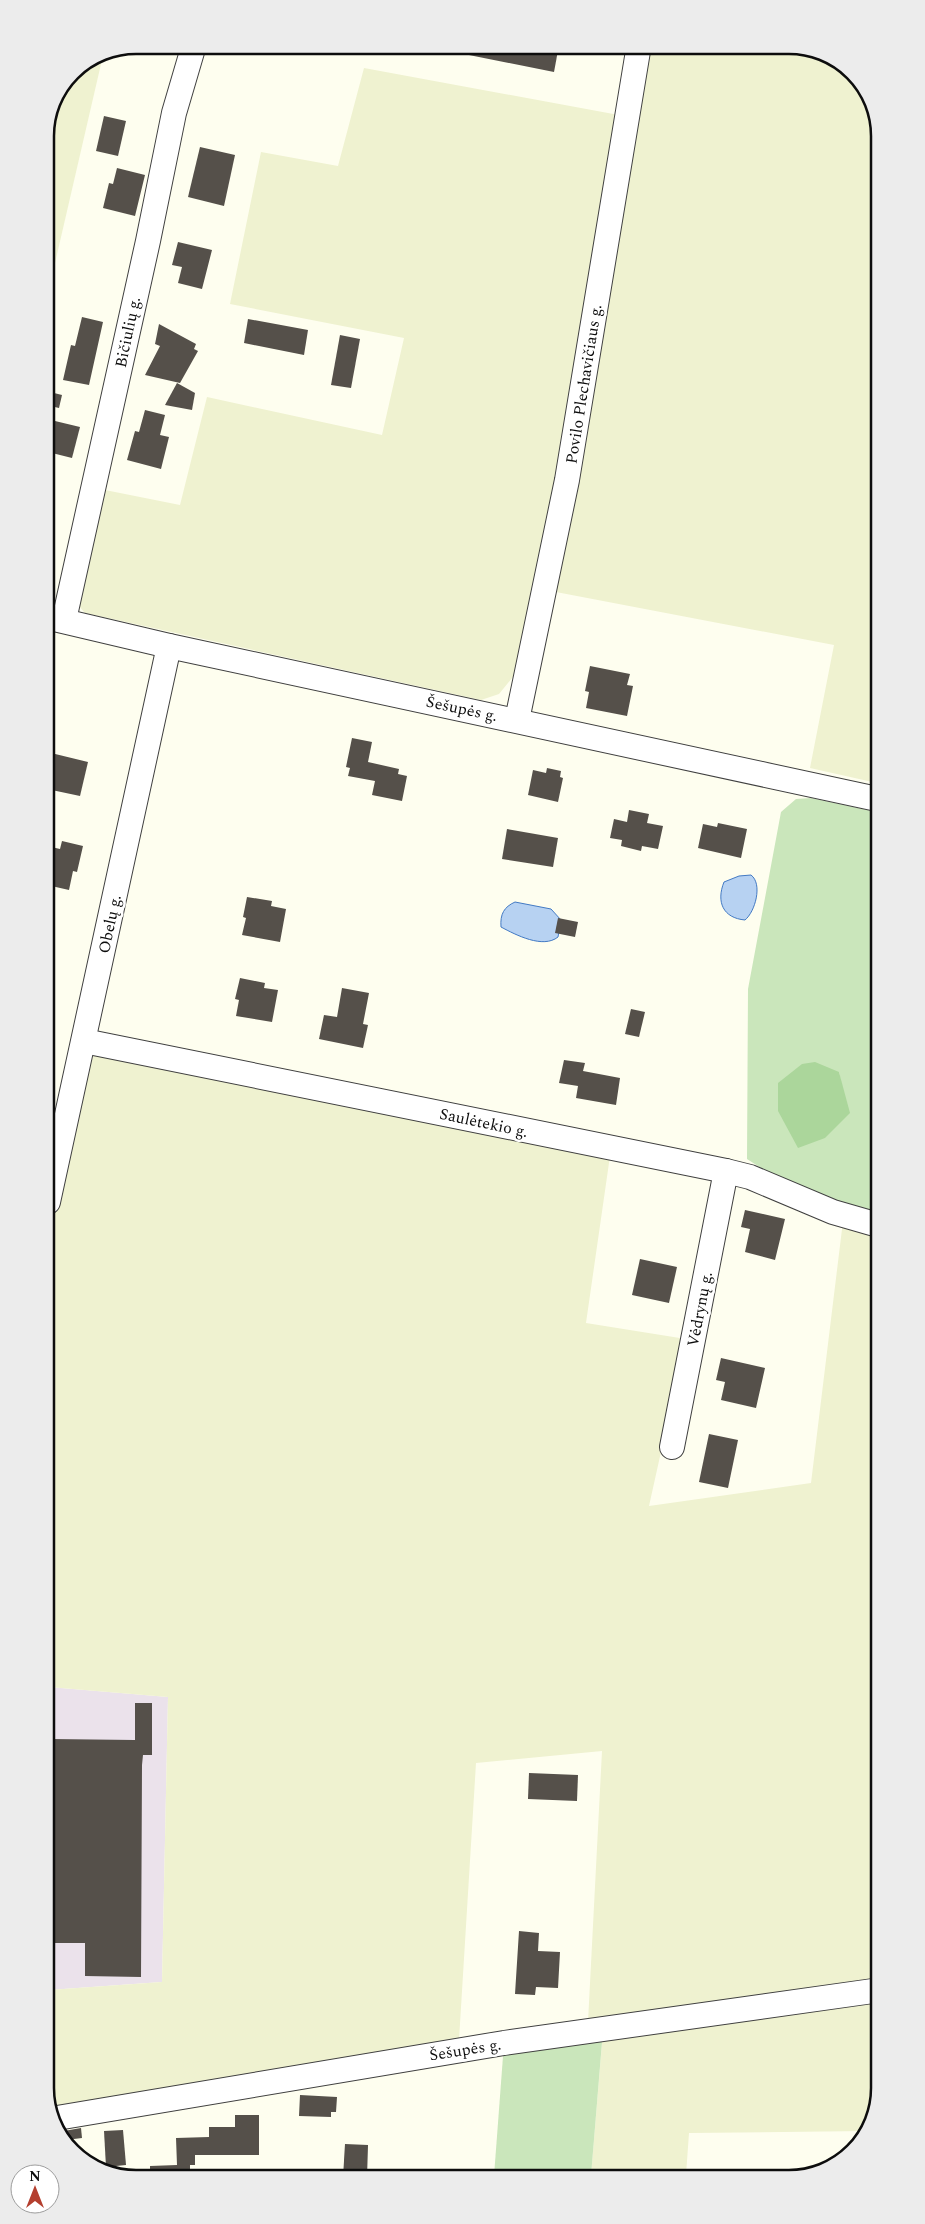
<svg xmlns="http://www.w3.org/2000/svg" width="925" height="2224" font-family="Spectral,serif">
  <rect width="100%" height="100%" fill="#fefeef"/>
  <path fill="#ebe2eb" d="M49,1687L168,1697L162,1982L49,1990Z"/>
  <g fill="#eff2d0" fill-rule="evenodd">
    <path d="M647,45H796L845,64L875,107L877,783L810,768L834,645L535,588L517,672L499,694L481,700L85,613L78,605L100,489L180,505L207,397L382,435L404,338L230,304L261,152L338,166L364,68L635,118Z"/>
    <path d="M104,51L46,302L45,130L72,71Z"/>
    <path d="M95,1047L610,1156L586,1323L686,1339L649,1506L811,1483L843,1221L878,1225L880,2089L866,2131L689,2133L686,2175L591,2176L603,2031L50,2117L49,1990L162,1982L168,1697L49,1687L48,1241ZM602,1751L588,2022L459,2040L476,1763Z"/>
  </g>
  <g fill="#cae6bb" fill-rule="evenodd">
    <path d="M811,798L877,812L878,1225L843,1221L747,1159L748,989L781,812L796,799ZM839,1072L843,1093L778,1084Z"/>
    <path d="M603,2030L591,2176H494L504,2043Z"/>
  </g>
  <path fill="#abd69b" d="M815,1062L839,1072L850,1113L825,1138L798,1148L778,1111V1083L802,1064Z"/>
  <g fill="#b7d2f2" stroke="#437ac4">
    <path d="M751,875C763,884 755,912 745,920C723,918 716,902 724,882L739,876Z"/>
    <path d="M515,902L551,909L561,920L558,937C543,949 516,935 501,927C500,914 504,907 515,902Z"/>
  </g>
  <g fill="#55504a">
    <path d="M454,45H559L554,72L454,52Z"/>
    <path d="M104,116L126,121L118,156L96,151Z"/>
    <path d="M200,147L235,155L224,206L188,197Z"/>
    <path d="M117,168L145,175L135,216L103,208L109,183L113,184Z"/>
    <path d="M178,242L212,250L202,289L178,283L182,267L172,265Z"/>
    <path d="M82,317L103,322L89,385L63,380L71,345L75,346Z"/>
    <path d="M248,319L308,330L304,355L244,343Z"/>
    <path d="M159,324L196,344L194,349L198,351L180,383L145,375L160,346L155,344Z"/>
    <path d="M340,335L360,339L351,388L331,385Z"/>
    <path d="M177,383L195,393L192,410L165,405Z"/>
    <path d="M46,391L62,395L59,408L46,405Z"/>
    <path d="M145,410L165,415L160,435L169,437L161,469L127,460L135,431L139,432Z"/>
    <path d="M55,421L80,427L72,458L48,452Z"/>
    <path d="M590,666L630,674L627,685L633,686L627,716L586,708L589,692L585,691Z"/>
    <path d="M352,738L372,742L368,762L399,769L398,774L407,776L402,801L372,795L375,781L348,776L350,768L346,767Z"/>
    <path d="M47,752L88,762L80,796L47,789Z"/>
    <path d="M547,768L561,771L560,777L563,778L558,802L528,795L533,770L546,773Z"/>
    <path d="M629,810L649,814L647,823L663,826L658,849L642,846L641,851L621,846L622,840L610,838L614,819L627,822Z"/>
    <path d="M718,823L747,829L741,858L698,848L703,824L717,827Z"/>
    <path d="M507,829L558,838L553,867L502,859Z"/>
    <path d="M62,841L83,846L77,872L73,871L69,890L47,885V846L60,849Z"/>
    <path d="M247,897L272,901L271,906L286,909L280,942L242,935L246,918L243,917Z"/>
    <path d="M558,918L578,922L575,937L555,933Z"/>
    <path d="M240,978L265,983L264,988L278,990L272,1022L236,1016L239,1000L235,999Z"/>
    <path d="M342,988L369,993L363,1024L368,1025L363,1048L319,1039L324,1015L337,1017Z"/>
    <path d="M631,1009L645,1012L639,1037L625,1034Z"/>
    <path d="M564,1060L585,1063L583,1071L620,1078L616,1105L576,1098L578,1086L559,1083Z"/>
    <path d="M745,1210L785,1219L775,1260L745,1252L750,1229L741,1227Z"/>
    <path d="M640,1259L677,1267L669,1303L632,1295Z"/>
    <path d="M721,1358L765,1368L756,1408L721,1400L725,1382L716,1380Z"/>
    <path d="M709,1434L738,1440L728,1488L699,1482Z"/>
    <path d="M135,1703H152V1755H143L142,1765L141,1977L85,1976V1943H49V1745H51V1739L135,1740Z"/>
    <path d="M529,1773L578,1775L577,1801L528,1799Z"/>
    <path d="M519,1931L539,1933L538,1951L560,1952L558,1988L536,1987L535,1995L515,1994Z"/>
    <path d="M300,2095L337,2097L336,2112H331V2117L299,2116Z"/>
    <path d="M235,2115H259V2155H195V2165H190V2178L150,2179V2166L177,2165L176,2138L209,2137V2127H235Z"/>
    <path d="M81,2128L82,2138L66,2140L64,2131Z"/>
    <path d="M123,2130L126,2165L106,2167L104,2131Z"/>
    <path d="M345,2144L368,2145L367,2177H343Z"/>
  </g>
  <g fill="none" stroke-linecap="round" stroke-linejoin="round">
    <defs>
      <g id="minor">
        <path d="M46,617L169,646L877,799"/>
        <path d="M64,620L148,241L174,113L194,45"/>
        <path d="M517,720L567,480L639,45"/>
        <path d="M84,1041L726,1171L750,1177L833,1212L878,1225"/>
        <path d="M48,1202L169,646"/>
        <path d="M672,1447L726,1171"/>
        <path d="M51,2119L504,2043L880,1990"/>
      </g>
    </defs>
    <use href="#minor" stroke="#404040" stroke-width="26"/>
    <use href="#minor" stroke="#fff" stroke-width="24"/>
  </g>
  <g text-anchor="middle" stroke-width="5" stroke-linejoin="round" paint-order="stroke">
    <g font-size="16" fill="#0d0d0d" stroke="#fff">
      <text transform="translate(127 332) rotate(-78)" y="6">Bičiulių g.</text>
      <text transform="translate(583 384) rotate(-81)" y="6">Povilo Plechavičiaus g.</text>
      <text transform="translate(462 708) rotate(12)" y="6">Šešupės g.</text>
      <text transform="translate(109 924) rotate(-78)" y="6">Obelų g.</text>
      <text transform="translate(484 1122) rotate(12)" y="6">Saulėtekio g.</text>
      <text transform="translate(699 1309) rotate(-79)" y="6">Vėdrynų g.</text>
      <text transform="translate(465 2049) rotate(-9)" y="6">Šešupės g.</text>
    </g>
  </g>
  <path d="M0 0H925V2224H0ZM136 54H789A82 82 0 0 1 871 136V2088A82 82 0 0 1 789 2170H136A82 82 0 0 1 54 2088V136A82 82 0 0 1 136 54Z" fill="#ececec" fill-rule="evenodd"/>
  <path fill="none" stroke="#0d0d0d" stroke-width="2.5" d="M136 54H789A82 82 0 0 1 871 136V2088A82 82 0 0 1 789 2170H136A82 82 0 0 1 54 2088V136A82 82 0 0 1 136 54Z"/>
  <g transform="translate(35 2189)"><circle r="24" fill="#ffffff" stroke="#9e9e9e"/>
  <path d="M0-4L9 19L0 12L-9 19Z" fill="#b43f2f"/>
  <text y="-8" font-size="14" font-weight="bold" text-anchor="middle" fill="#0d0d0d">N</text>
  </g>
</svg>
